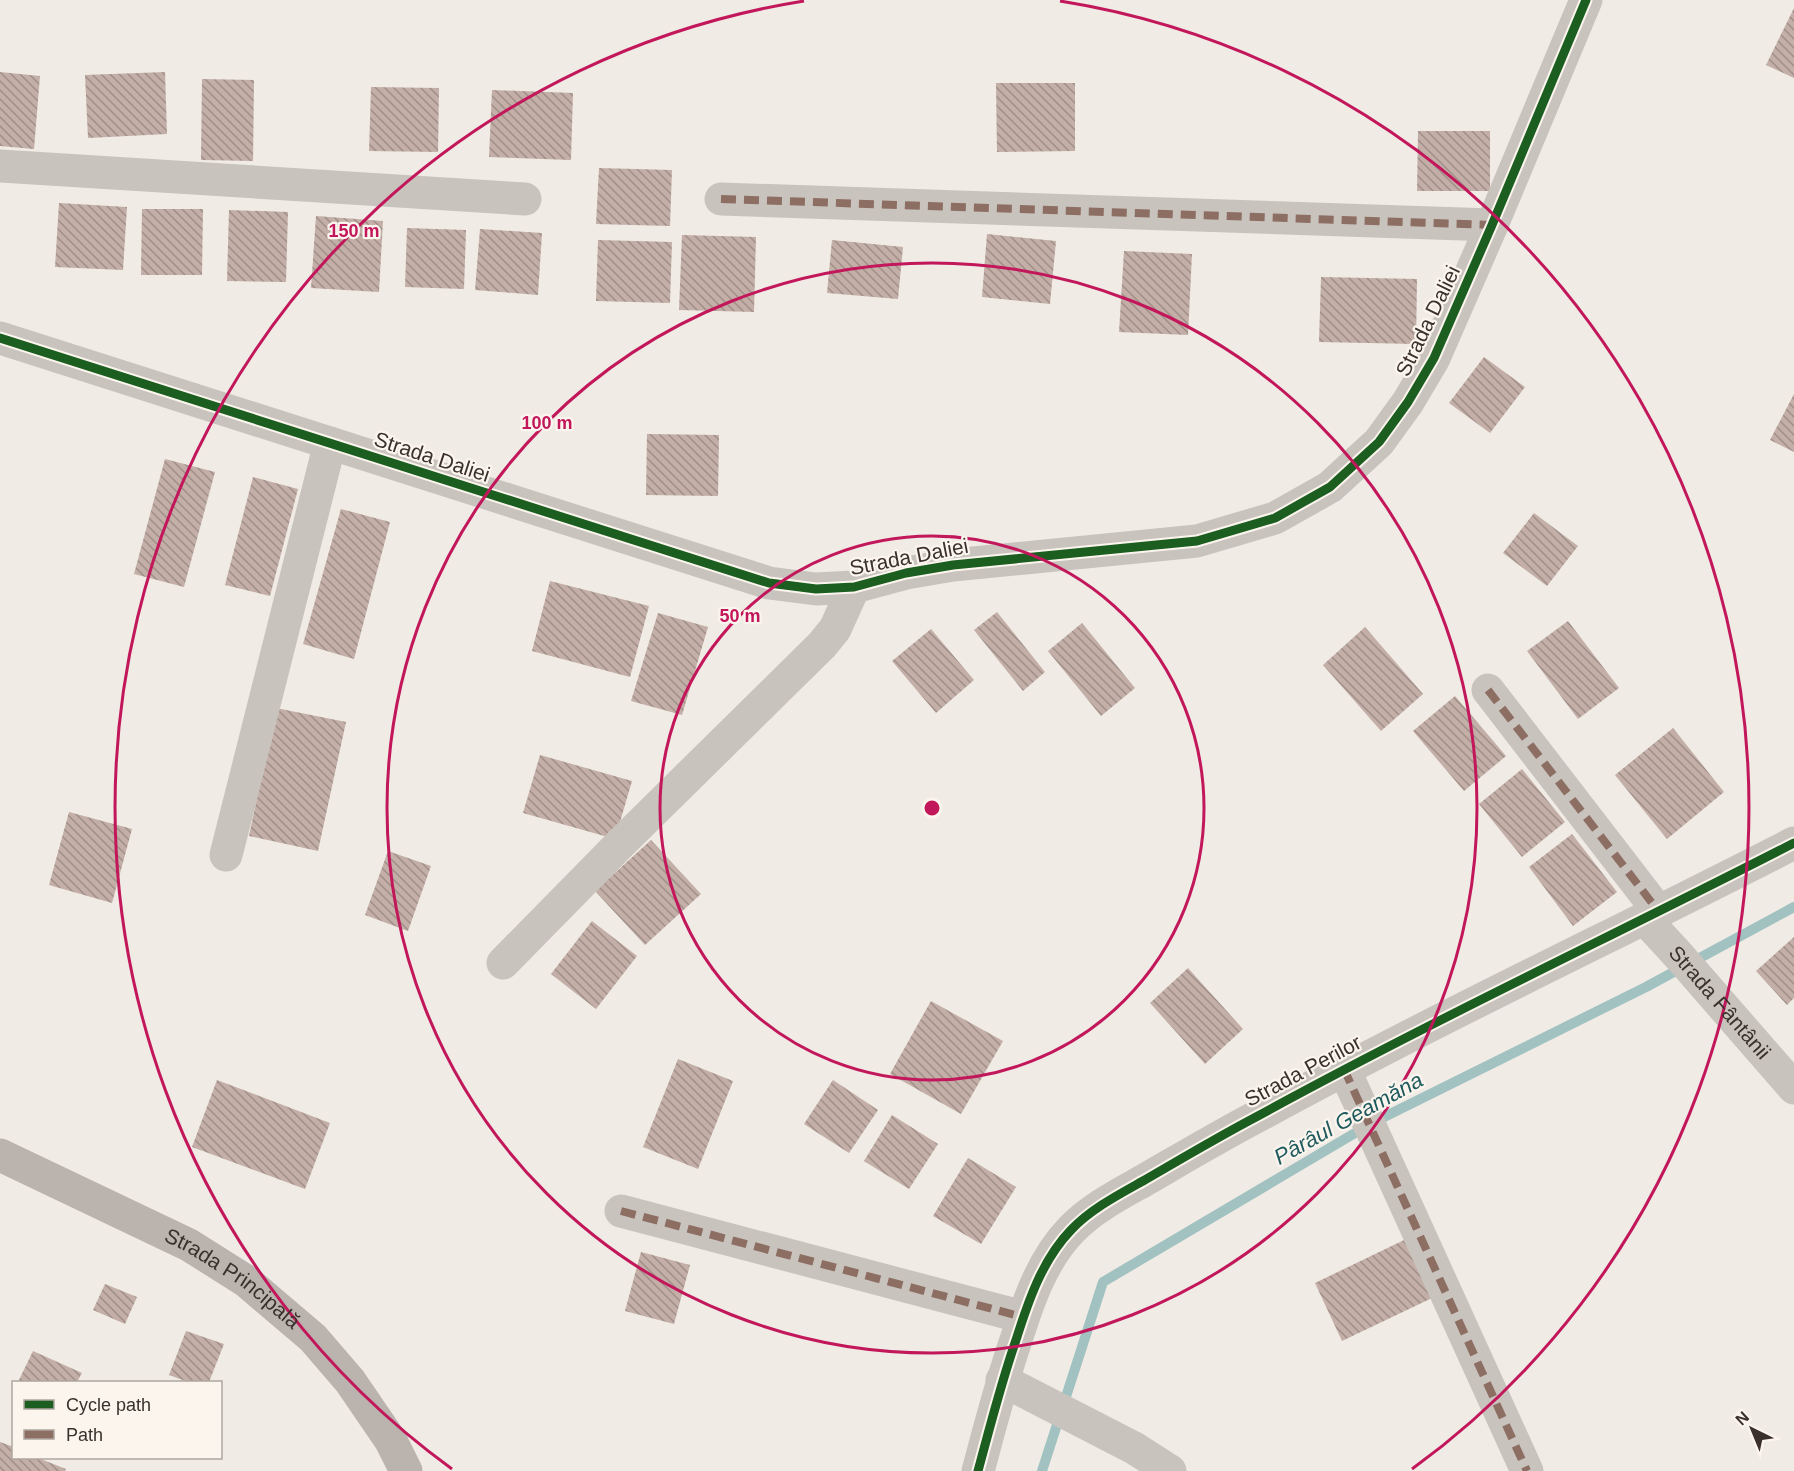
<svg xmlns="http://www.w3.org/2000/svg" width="1794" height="1471" font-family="Helvetica,sans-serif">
  <defs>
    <pattern id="building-back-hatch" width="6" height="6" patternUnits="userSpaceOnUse" patternTransform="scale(1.5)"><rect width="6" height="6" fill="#c3afa7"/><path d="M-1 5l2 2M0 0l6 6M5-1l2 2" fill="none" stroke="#a08f88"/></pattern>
  </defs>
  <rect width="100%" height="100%" fill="#f0ebe5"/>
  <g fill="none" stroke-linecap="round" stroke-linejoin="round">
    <path stroke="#a1c2c1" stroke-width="10" d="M1042,1471L1103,1282L1372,1123L1646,987L1794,907"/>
  </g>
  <g fill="url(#building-back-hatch)">
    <path d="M1794,8V78L1766,65Z"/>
    <path d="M0,72L40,76L34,149L0,146Z"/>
    <path d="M165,72L167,134L88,138L85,75Z"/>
    <path d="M202,79L254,80L253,161L201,160Z"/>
    <path d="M996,83H1075V151L997,152Z"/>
    <path d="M371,87L439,88L438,152L369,151Z"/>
    <path d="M492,90L573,93L571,160L489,157Z"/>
    <path d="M1418,131H1490V191H1417Z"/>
    <path d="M599,168L672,170L670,226L596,224Z"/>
    <path d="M59,203L127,207L123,270L55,267Z"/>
    <path d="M142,209H203L202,275H141Z"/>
    <path d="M229,210L288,212L286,282L227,281Z"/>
    <path d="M316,216L383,221L379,292L311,288Z"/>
    <path d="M407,228L466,230L464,289L405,287Z"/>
    <path d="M480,229L542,233L538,295L475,290Z"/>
    <path d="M987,234L1056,241L1050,304L982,297Z"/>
    <path d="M682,235L756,237L754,312L679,310Z"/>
    <path d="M598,240L672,242L670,303L596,301Z"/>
    <path d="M832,240L903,247L898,299L827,293Z"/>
    <path d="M1124,251L1192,254L1188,335L1119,332Z"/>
    <path d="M1321,277L1417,279L1416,344L1319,342Z"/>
    <path d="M1484,357L1525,387L1490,433L1449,403Z"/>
    <path d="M1794,394V452L1770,440Z"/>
    <path d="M647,434L719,435L718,496L646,495Z"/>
    <path d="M165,459L215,472L184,587L134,574Z"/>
    <path d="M253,477L298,489L270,596L225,585Z"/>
    <path d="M341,509L390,522L354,659L303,644Z"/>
    <path d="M1534,513L1578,546L1547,586L1503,553Z"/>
    <path d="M550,581L649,606L630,677L532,651Z"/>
    <path d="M997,612L1045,672L1023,691L974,630Z"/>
    <path d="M658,613L708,627L682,715L631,701Z"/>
    <path d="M1568,621L1619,688L1578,719L1527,651Z"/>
    <path d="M1082,623L1135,688L1101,716L1048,651Z"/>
    <path d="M1365,627L1423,694L1381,731L1323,665Z"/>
    <path d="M931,629L974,680L936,713L892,661Z"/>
    <path d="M1455,696L1506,756L1464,791L1413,731Z"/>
    <path d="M276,708L346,722L318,851L249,836Z"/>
    <path d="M1673,728L1724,792L1667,839L1615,775Z"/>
    <path d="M540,755L632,781L615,839L523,813Z"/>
    <path d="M1522,769L1565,822L1522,857L1479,804Z"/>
    <path d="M69,812L132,829L112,903L49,885Z"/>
    <path d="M1572,834L1617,892L1573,926L1529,867Z"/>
    <path d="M651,840L701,894L645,945L595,891Z"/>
    <path d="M388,851L431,866L408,931L365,915Z"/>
    <path d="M592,921L637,956L596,1009L551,974Z"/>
    <path d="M1794,937V998L1787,1005L1756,971Z"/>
    <path d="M1188,968L1243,1029L1205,1064L1150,1003Z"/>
    <path d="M931,1001L1003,1041L961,1114L890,1074Z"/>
    <path d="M678,1059L733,1081L698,1169L643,1147Z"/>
    <path d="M217,1080L330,1123L305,1189L192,1147Z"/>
    <path d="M833,1080L878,1110L849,1153L804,1124Z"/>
    <path d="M892,1115L938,1144L909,1189L864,1161Z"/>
    <path d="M968,1158L1016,1187L981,1244L933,1216Z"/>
    <path d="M1404,1240L1432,1298L1342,1341L1315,1283Z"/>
    <path d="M641,1252L690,1265L674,1324L625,1311Z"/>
    <path d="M105,1284L137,1297L125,1324L93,1310Z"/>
    <path d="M186,1331L224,1344L209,1382H188L169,1375Z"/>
    <path d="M33,1351L82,1373L77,1382H18Z"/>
    <path d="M0,1442L14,1447V1458H38L66,1469L65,1471H0Z"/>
  </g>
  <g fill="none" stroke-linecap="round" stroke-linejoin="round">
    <g stroke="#c9c3be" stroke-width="33">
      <path d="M0,166L525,199"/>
      <path d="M721,199L1492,225"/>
      <path d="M0,338L769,583L816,589L854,587L906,573L953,565L1197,541L1275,518L1330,487L1379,442L1408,402L1434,358L1492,225L1586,0"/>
      <path d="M1488,690L1659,912"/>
      <path d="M226,855L330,443"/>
      <path id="s1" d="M1645,919L1680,957L1794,1088"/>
      <path d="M503,963L620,844L822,645L835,629L854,587"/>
      <path d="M1344,1069L1527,1471"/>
      <path d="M621,1211L1023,1317"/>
      <path d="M1002,1380L1134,1448L1170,1471"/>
      <path d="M978,1471C990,1427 1001,1383 1016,1340C1028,1302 1042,1260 1071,1230C1091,1209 1118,1195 1143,1181C1181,1159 1218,1137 1256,1117C1433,1020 1615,935 1794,843"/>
    </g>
    <path stroke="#bab3ae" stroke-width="33" id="s2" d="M0,1155L189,1245L246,1281L313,1338L350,1381L391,1441L406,1471"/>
    <g stroke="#8d6e63" stroke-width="8" stroke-dasharray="15 8" stroke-linecap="butt">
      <path d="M721,199L1492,225"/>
      <path d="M1488,690L1659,912"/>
      <path d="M1344,1069L1527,1471"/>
      <path d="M621,1211L1023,1317"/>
    </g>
    <defs>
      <g id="cycleway">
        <path d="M0,338L769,583L816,589L854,587L906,573L953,565L1197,541L1275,518L1330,487L1379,442L1408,402L1434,358L1492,225L1586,0"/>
        <path d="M978,1471C990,1427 1001,1383 1016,1340C1028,1302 1042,1260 1071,1230C1091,1209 1118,1195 1143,1181C1181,1159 1218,1137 1256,1117C1433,1020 1615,935 1794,843"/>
      </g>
    </defs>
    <use href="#cycleway" stroke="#fbf5ee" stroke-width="13"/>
    <use href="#cycleway" stroke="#1b5e20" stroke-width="9"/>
  </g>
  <g fill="none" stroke="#c2185b" stroke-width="3">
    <circle cx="932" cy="808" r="272"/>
    <circle cx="932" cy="808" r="545"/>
    <path d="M452 1469A817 817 0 0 1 804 1M1060 1A817 817 0 0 1 1412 1469"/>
  </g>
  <g text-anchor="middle" stroke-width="4.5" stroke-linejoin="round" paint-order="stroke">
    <g font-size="21" fill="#3b302b" stroke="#fbf5ee">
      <text transform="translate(1428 321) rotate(-64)" y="7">Strada Daliei</text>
      <text transform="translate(432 457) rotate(18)" y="7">Strada Daliei</text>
      <text transform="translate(909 557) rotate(-11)" y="7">Strada Daliei</text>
      <text dy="7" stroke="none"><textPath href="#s1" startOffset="112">Strada Fântânii</textPath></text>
      <text transform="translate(1303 1071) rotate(-28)" y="7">Strada Perilor</text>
      <text dy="7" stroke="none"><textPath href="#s2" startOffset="264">Strada Principală</textPath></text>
    </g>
    <g font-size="22" font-style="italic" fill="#1f5a5e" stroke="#fbf5ee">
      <text transform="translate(1348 1118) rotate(-29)" y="8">Pârâul Geamăna</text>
    </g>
  </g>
  <circle cx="932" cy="808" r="9" fill="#c2185b" stroke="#fbf5ee" stroke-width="3"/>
  <g font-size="18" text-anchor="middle" font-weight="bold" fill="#c2185b" stroke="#fbf5ee" stroke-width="4.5" stroke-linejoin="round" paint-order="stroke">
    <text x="354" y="237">150 m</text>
    <text x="547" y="429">100 m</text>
    <text x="740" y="622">50 m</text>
  </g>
  <rect x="12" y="1381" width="210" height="78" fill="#fbf5ee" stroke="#aea6a0" stroke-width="1.5"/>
  <rect x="24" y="1400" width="30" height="9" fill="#1b5e20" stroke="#aea6a0" stroke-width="1.5"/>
  <text x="66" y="1411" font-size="18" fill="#3b302b">Cycle path</text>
  <rect x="24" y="1430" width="30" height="9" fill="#8d6e63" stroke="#aea6a0" stroke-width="1.5"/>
  <text x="66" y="1441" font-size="18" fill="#3b302b">Path</text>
  <g transform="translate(1752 1429) rotate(317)" stroke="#fbf5ee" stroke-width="4.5" paint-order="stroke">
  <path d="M0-4.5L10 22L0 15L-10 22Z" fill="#3b302b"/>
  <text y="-9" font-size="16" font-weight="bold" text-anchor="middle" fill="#3b302b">N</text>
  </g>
</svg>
